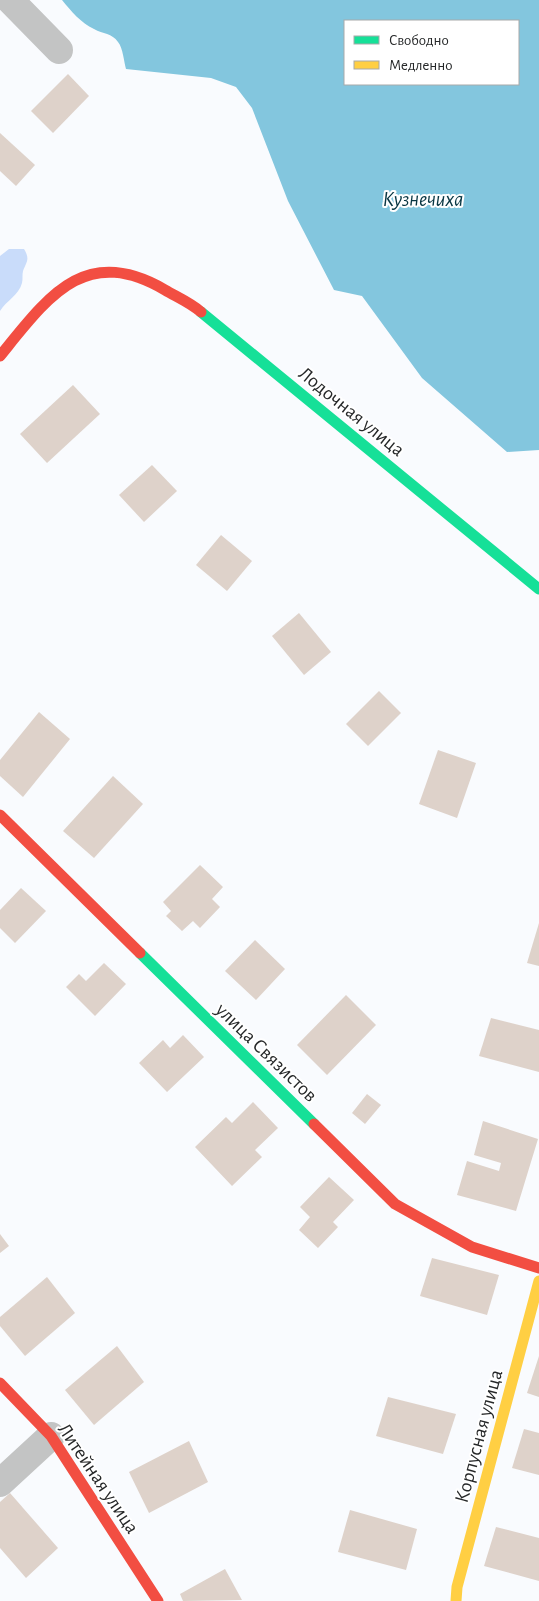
<svg xmlns="http://www.w3.org/2000/svg" width="539" height="1601" font-family="'Alegreya Sans',sans-serif">
  <rect width="100%" height="100%" fill="#f9fbfe"/>
  <path fill="#c9dcfa" d="M9,249H24C30,259 27,261 23,271C22,275 23,279 22,283C19,295 6,301 0,311V256Z"/>
  <path fill="#83c6de" fill-rule="evenodd" d="M62,0H539V450L507,452L422,378L362,296L334,290L288,201L252,108L236,87L211,78L126,69C124,62 123,48 118,42C112,33 103,34 94,29C81,23 71,11 62,0ZM345,21H518V84H345Z"/>
  <g fill="#ded2ca">
    <path d="M68,74L89,96L53,133L31,111Z"/>
    <path d="M0,133L35,165L16,186L0,171Z"/>
    <path d="M73,385L100,414L47,463L20,434Z"/>
    <path d="M152,465L177,491L144,522L119,495Z"/>
    <path d="M221,535L252,561L227,591L196,565Z"/>
    <path d="M299,613L331,652L304,675L272,636Z"/>
    <path d="M379,691L401,713L368,746L346,724Z"/>
    <path d="M39,712L70,739L23,797L0,776V760Z"/>
    <path d="M438,750L476,763L457,818L419,804Z"/>
    <path d="M113,776L143,804L94,858L63,831Z"/>
    <path d="M200,865L223,887L212,899L220,907L200,928L193,921L182,931L166,916L171,911L163,902Z"/>
    <path d="M21,888L46,911L15,943L0,928V910Z"/>
    <path d="M539,923V966L527,963Z"/>
    <path d="M255,940L285,969L256,1000L225,971Z"/>
    <path d="M104,963L126,984L95,1016L66,987L79,974L86,981Z"/>
    <path d="M346,995L376,1025L327,1075L297,1045Z"/>
    <path d="M491,1018L539,1030V1072L479,1056Z"/>
    <path d="M183,1035L204,1057L167,1092L139,1063L163,1040L170,1048Z"/>
    <path d="M367,1094L381,1105L365,1124L352,1113Z"/>
    <path d="M253,1102L278,1128L255,1150L262,1157L232,1186L195,1147L226,1117L232,1123Z"/>
    <path d="M483,1121L538,1139L516,1211L457,1195L467,1161L499,1171L501,1163L474,1155Z"/>
    <path d="M329,1177L354,1200L333,1222L338,1227L318,1248L299,1230L310,1217L300,1207Z"/>
    <path d="M0,1234L9,1246L0,1253Z"/>
    <path d="M432,1258L499,1275L487,1315L420,1296Z"/>
    <path d="M47,1277L75,1313L25,1356L0,1326V1317Z"/>
    <path d="M117,1346L144,1382L94,1425L65,1390Z"/>
    <path d="M539,1356V1397L527,1393Z"/>
    <path d="M388,1397L456,1414L443,1454L376,1436Z"/>
    <path d="M524,1429L539,1433V1475L512,1468Z"/>
    <path d="M189,1441L208,1482L149,1513L129,1472Z"/>
    <path d="M10,1493L58,1548L26,1578L0,1548V1502Z"/>
    <path d="M350,1510L417,1529L406,1570L338,1552Z"/>
    <path d="M496,1527L539,1538V1581L484,1566Z"/>
    <path d="M225,1569L242,1600L183,1601L180,1594Z"/>
  </g>
  <g fill="none" stroke-linecap="round" stroke-linejoin="round">
    <g stroke="#c3c4c4" stroke-width="28">
      <path d="M10,0L59,50"/>
      <path d="M0,1483L51,1436"/>
    </g>
    <g stroke="#16e098" stroke-width="11">
      <path d="M201,312L539,589"/>
      <path d="M140,953L314,1124"/>
    </g>
    <path stroke="#ffcf43" stroke-width="11" d="M456,1601L457,1587L539,1281"/>
    <g stroke="#f24e42" stroke-width="11">
      <path d="M0,356C48,297 85,243 165,290C177,297 191,303 201,312"/>
      <path d="M0,815L140,953"/>
      <path d="M314,1124L395,1204L472,1247L539,1268"/>
      <path d="M0,1383L51,1436L158,1601"/>
    </g>
  </g>
  <g text-anchor="middle" stroke-width="4" stroke-linejoin="round" paint-order="stroke">
    <g font-size="20" fill="#262829" stroke="#fff">
      <text transform="translate(352 411) rotate(39)" y="7">Лодочная улица</text>
      <text transform="translate(267 1052) rotate(44)" y="7">улица Связистов</text>
      <text transform="translate(478 1436) rotate(-75)" y="7">Корпусная улица</text>
      <text transform="translate(99 1478) rotate(56)" y="7">Литейная улица</text>
    </g>
    <g font-size="21" font-style="italic" fill="#083643" stroke="#fff">
      <text x="423" y="206">Кузнечиха</text>
    </g>
  </g>
  <rect x="344" y="20" width="175" height="65" fill="#ffffff" stroke="#a8a9a9"/>
  <rect x="354" y="36" width="25" height="8" fill="#16e098" stroke="#a8a9a9"/>
  <text x="389" y="45" font-size="15" fill="#262829">Свободно</text>
  <rect x="354" y="61" width="25" height="8" fill="#ffcf43" stroke="#a8a9a9"/>
  <text x="389" y="70" font-size="15" fill="#262829">Медленно</text>
</svg>
